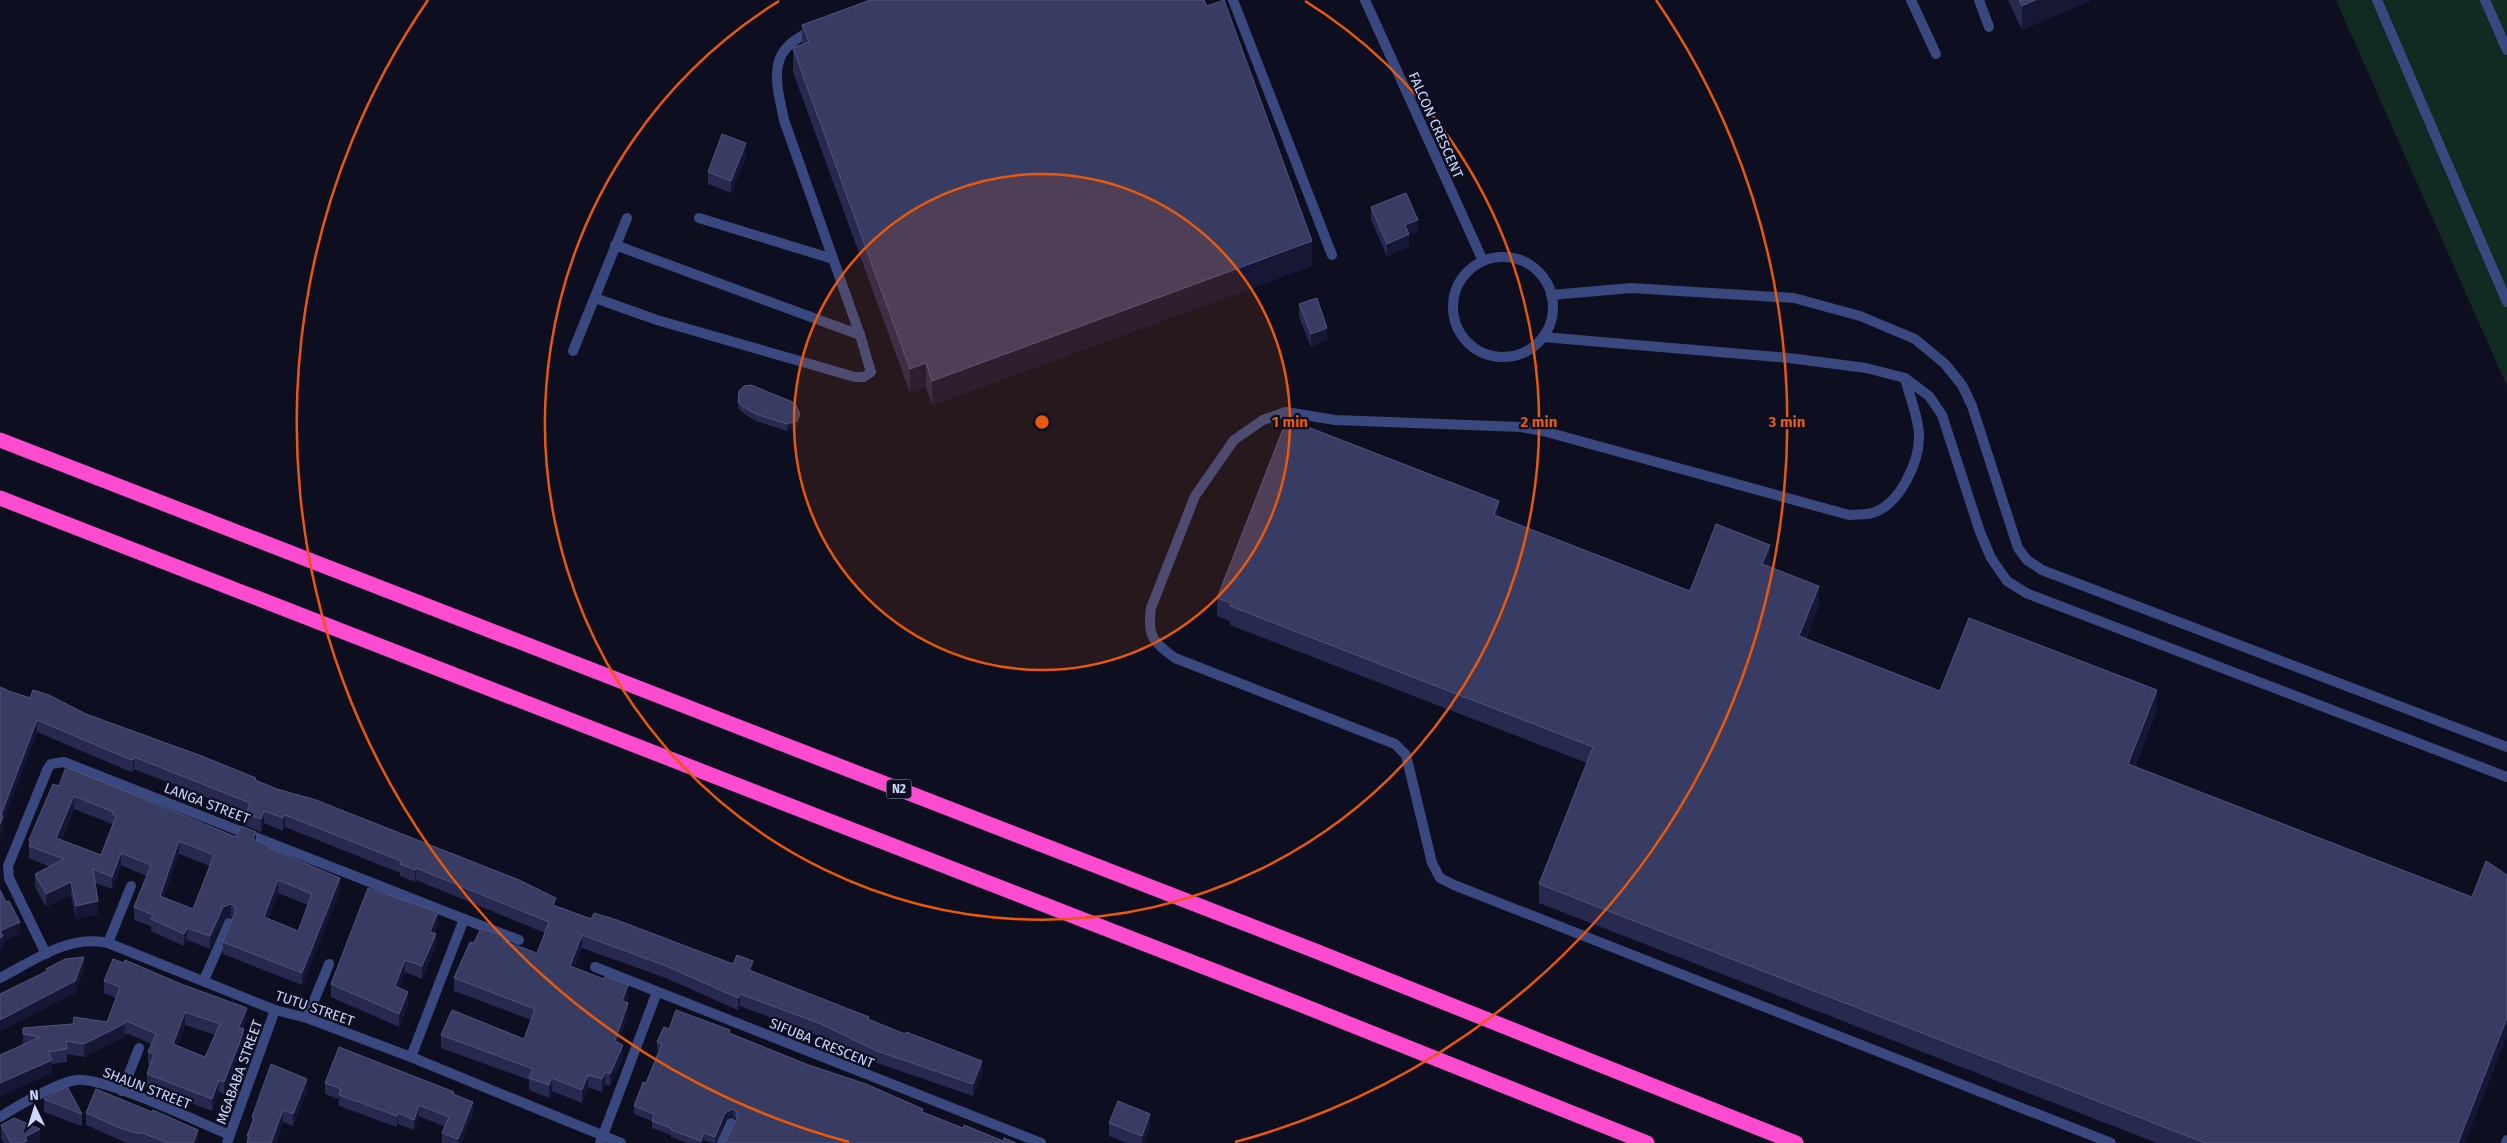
<svg xmlns="http://www.w3.org/2000/svg" width="2507" height="1143" font-family="'Fira Sans',sans-serif">
  <rect width="100%" height="100%" fill="#0d0f21"/>
  <path fill="#112b23" d="M2336,0H2507V386Z"/>
  <g fill="none" stroke-linecap="round" stroke-linejoin="round">
    <g stroke="#394980" stroke-width="10">
      <path d="M1233,0L1332,255"/>
      <path d="M1911,0L1936,54"/>
      <path d="M1979,0L1989,27"/>
      <path d="M2377,0L2507,302"/>
      <path d="M2485,0L2507,50"/>
      <path d="M699,218L833,259"/>
      <path d="M615,245L860,335"/>
      <path d="M1551,295L1631,288L1794,298L1860,316L1915,339L1945,364L1962,385L1972,406L2018,548L2027,560L2042,570L2507,747"/>
      <path d="M595,298L657,320L855,377H864L871,372L860,335L784,120C775,78 766,48 815,30"/>
      <path d="M1543,337L1789,358L1866,368L1905,378L1929,396L1942,415L1980,532L1991,558L2007,581L2026,593L2507,777"/>
      <path d="M573,351L627,218"/>
      <path d="M1905,378C1909,395 1918,416 1919,434C1920,461 1900,505 1872,513C1866,515 1857,514 1849,515L1543,431L1521,427L1335,420L1286,412L1263,420L1234,440L1195,496L1151,608C1147,636 1153,642 1175,658L1395,744L1406,755L1432,863L1440,878L1454,885L2111,1143"/>
      <path d="M2506,1143L2507,1140"/>
    </g>
    <g stroke="#394980" stroke-width="10">
      <path d="M1365,0L1483,261"/>
      <circle cx="1503" cy="307" r="50"/>
      <path d="M464,919L519,940"/>
      <path d="M108,943L131,886"/>
      <path d="M46,954L9,878L8,866L48,768L51,764L64,762L464,919L411,1057"/>
      <path d="M595,967L1041,1143"/>
      <path d="M0,978C33,961 69,934 108,943L275,1010L307,1018L411,1057L621,1143"/>
      <path d="M204,980L229,923"/>
      <path d="M307,1018L329,964"/>
      <path d="M122,1091L139,1048"/>
      <path d="M0,1117C17,1106 57,1083 76,1080C103,1076 200,1123 230,1135"/>
      <path d="M227,1143L275,1010"/>
      <path d="M600,1143L657,992"/>
      <path d="M722,1143L731,1123"/>
    </g>
    <g stroke="#fd4bcf" stroke-width="15">
      <path d="M0,440L1313,950L1796,1143"/>
      <path d="M0,498L1284,998L1647,1143"/>
    </g>
  </g>
  <g fill="#27294f" fill-rule="evenodd">
    <path d="M2008,0H2092L2022,30Z"/>
    <path d="M802,25L1312,266L932,405L926,387L910,393L793,72V48L802,45Z"/>
    <path d="M746,156L731,193L708,184V172Z"/>
    <path d="M1371,207L1418,232L1409,236V247L1387,256L1371,220Z"/>
    <path d="M1299,304L1327,340L1311,347L1299,317Z"/>
    <path d="M739,391L800,420L797,427L787,431L756,421L742,412L738,408Z"/>
    <path d="M1499,517L1690,591L1770,563L1769,567L1819,605L1806,639L1940,691L2157,709L2135,766L2465,1143H2157L1539,903V884L1587,763L1230,625V621L1217,616V598Z"/>
    <path d="M9,691L86,714L256,781L556,906L591,919L753,971L869,1019L982,1073L973,1096L877,1063L821,1037L740,1006L738,1010L666,978L582,948L574,968L628,998L627,1003L628,1016L618,1043L623,1057L610,1086L605,1084L602,1092L588,1087L582,1103L552,1091L549,1098L529,1090V1080L441,1048V1035L524,1039L531,1020L454,991V978L474,943L505,941L537,953L545,933L416,880L415,882L400,876V873L285,827L283,831L264,823L261,832L246,826V813L134,769L133,772L129,771L37,732L3,821V828L0,836Z"/>
    <path d="M59,786L236,837L256,841L340,890L302,985L223,954V942L233,918L231,917L223,920L210,949L187,940L184,946L151,931V926L134,920V907L146,876L121,865L112,889L95,883L98,914L76,919L71,895L46,907L35,887V874L50,867L29,858V840ZM74,809L112,824V826L101,855L61,840ZM179,854L210,866L193,909L163,897ZM278,893L308,905L298,931L268,919Z"/>
    <path d="M438,924L434,934L436,946L422,979L405,972L399,988L408,1004L399,1027L331,997V984Z"/>
    <path d="M104,981L247,1020L243,1029L244,1042L224,1094L219,1092L212,1111L147,1086V1074L150,1065L148,1064V1052L151,1044L129,1034H125L124,1037L84,1057L67,1054V1062L52,1064V1073L0,1096V1055L23,1045V1028L107,1022L116,998L104,993ZM185,1025L215,1035L205,1057L177,1046Z"/>
    <path d="M669,1029L730,1033L963,1128L1003,1141L1016,1143H726V1141L737,1119L733,1117L725,1120L716,1143H712L704,1140L703,1143H687L671,1137V1135L652,1128V1121L634,1114V1106L646,1083L659,1050H657V1042Z"/>
    <path d="M325,1083L454,1095L473,1113L461,1143H442V1133L445,1127L419,1116L414,1130L398,1124L397,1127L339,1106V1099L325,1094Z"/>
    <path d="M307,1091L293,1126L283,1122L276,1143H247V1136L252,1122V1117Z"/>
    <path d="M44,1099L82,1114V1126L44,1112Z"/>
    <path d="M86,1113L198,1143H128L120,1140L86,1125Z"/>
    <path d="M1109,1123L1150,1127L1144,1143H1127L1109,1136Z"/>
    <path d="M1,1125L40,1141L37,1143H4L1,1138Z"/>
  </g>
  <g fill="#151735">
    <path d="M2035,0H2092L2022,30V6Z"/>
    <path d="M746,143V156L731,193V181Z"/>
    <path d="M1418,220V232L1409,236V247L1387,256V244L1405,225Z"/>
    <path d="M1312,241V266L932,405V381Z"/>
    <path d="M1327,328V340L1311,347V334Z"/>
    <path d="M926,363V387L910,393V369Z"/>
    <path d="M800,414V420L797,427L787,431V424Z"/>
    <path d="M1499,501V520L1494,515Z"/>
    <path d="M1770,545V563L1762,583V564Z"/>
    <path d="M1819,586V605L1799,655V636Z"/>
    <path d="M2157,690V709L2128,782V764Z"/>
    <path d="M37,720V732L3,821V828L0,836L1,815Z"/>
    <path d="M134,757V769L133,772V760Z"/>
    <path d="M74,796V809L56,850V838Z"/>
    <path d="M264,811V823L261,832V819Z"/>
    <path d="M285,815V827L283,831V818Z"/>
    <path d="M256,832V845L253,839Z"/>
    <path d="M179,841V854L160,908V896Z"/>
    <path d="M121,853V865L112,889V877Z"/>
    <path d="M416,868V880L415,882V870Z"/>
    <path d="M340,878V890L302,985V973Z"/>
    <path d="M278,880V893L264,930V917Z"/>
    <path d="M71,882V895L46,907V894Z"/>
    <path d="M98,901V914L76,919V906Z"/>
    <path d="M231,904V917L223,920L210,949V936L223,907Z"/>
    <path d="M438,912V924L430,944V932Z"/>
    <path d="M20,922V934L3,942V949L0,950V931Z"/>
    <path d="M187,928V940L184,946V934Z"/>
    <path d="M436,934V946L422,979V966Z"/>
    <path d="M582,935V948L570,978V966Z"/>
    <path d="M84,957V970L75,993L0,1032V1020Z"/>
    <path d="M405,960V972L395,999V986Z"/>
    <path d="M753,961V973L749,970Z"/>
    <path d="M628,985V998L622,1013V1001Z"/>
    <path d="M408,992V1004L399,1027V1014Z"/>
    <path d="M740,994V1006L738,1010V998Z"/>
    <path d="M628,1003V1016L615,1054V1041Z"/>
    <path d="M247,1008V1020L239,1040V1027Z"/>
    <path d="M185,1012V1025L173,1057V1044Z"/>
    <path d="M2507,1018V1036L2465,1143H2458Z"/>
    <path d="M125,1021L124,1037L84,1057V1044Z"/>
    <path d="M244,1029V1042L224,1094V1082Z"/>
    <path d="M623,1045V1057L610,1086V1074Z"/>
    <path d="M52,1060V1073L0,1096V1083Z"/>
    <path d="M982,1061V1073L973,1096V1084Z"/>
    <path d="M605,1072V1084L602,1092V1079Z"/>
    <path d="M588,1075V1087L582,1103V1090Z"/>
    <path d="M552,1078V1091L549,1098V1085Z"/>
    <path d="M307,1079V1091L293,1126V1114Z"/>
    <path d="M219,1080V1092L212,1111V1099Z"/>
    <path d="M473,1102V1113L461,1143H458V1139Z"/>
    <path d="M419,1105V1116L414,1130V1120Z"/>
    <path d="M733,1109V1117L725,1120L715,1143V1137L725,1113Z"/>
    <path d="M283,1110V1122L276,1143H271Z"/>
    <path d="M398,1113V1124L397,1127V1116Z"/>
    <path d="M1150,1114V1127L1144,1143H1142V1136Z"/>
    <path d="M40,1129V1141L37,1143H22L25,1137Z"/>
    <path d="M198,1130V1143H193Z"/>
    <path d="M704,1133V1140L703,1143H701Z"/>
  </g>
  <g fill="#393c62" stroke="#50547a" fill-rule="evenodd">
    <path d="M870,0H1204L1207,6L1224,0L1312,241L932,381L926,363L910,369L793,48L809,42L802,25Z"/>
    <path d="M2019,0H2035L2022,6Z"/>
    <path d="M722,134L746,143L731,181L708,172Z"/>
    <path d="M1406,193L1418,220L1405,225L1409,234L1387,244L1371,207Z"/>
    <path d="M1317,298L1327,328L1311,334L1299,304Z"/>
    <path d="M751,385L795,403L800,414L797,421L787,424L756,414L742,406L738,402L739,391L744,386Z"/>
    <path d="M1287,419L1499,501L1494,515L1690,591L1716,524L1770,545L1762,564L1819,586L1799,636L1940,691L1969,618L2157,690L2128,764L2472,897L2486,861L2507,875V1018L2458,1143H2205L1539,884L1593,747L1230,606L1231,603L1217,598Z"/>
    <path d="M0,687L9,691L30,698L33,690L49,695L86,714L199,755L256,778L255,780L277,789L316,800L519,880L556,898L553,905L591,919L594,913L617,920L733,964L737,955L753,961L749,970L869,1017L868,1019L905,1034L906,1032L982,1061L973,1084L877,1051L821,1024L740,994L738,998L666,966L582,935L570,966L604,979L605,976L628,985L622,1001L628,1003L615,1041L623,1045L610,1074L605,1072L602,1079L588,1075L582,1090L552,1078L549,1085L529,1078L533,1069L441,1035L452,1010L524,1039L535,1009L454,978L470,942L474,943L481,928L505,937L503,941L537,953L549,922L416,868L415,870L400,864L401,861L285,815L283,818L264,811L261,819L246,814L250,803L134,757L133,760L129,759L37,720L1,815L3,816L0,824Z"/>
    <path d="M66,767L236,837L241,826L256,832L253,839L270,846L269,848L340,878L302,973L223,942L235,913V907L231,904L223,907L210,936L187,928L184,934L151,919L153,915L134,907L151,865L121,853L112,877L93,869L98,901L76,906L71,882L46,894L35,874L64,859L29,846L31,841L29,840L53,784L59,786ZM74,796L113,812L112,814L116,816L101,855L56,838ZM179,841L214,855L193,909L160,896ZM278,880L312,894L298,931L264,917Z"/>
    <path d="M368,888L438,912L430,932L436,934L422,966L405,960L395,986L408,992L399,1014L331,984Z"/>
    <path d="M0,890L6,902L9,901L20,922L0,931L3,936L0,938Z"/>
    <path d="M84,957L75,981L0,1020V994L47,971L46,969L65,959Z"/>
    <path d="M113,959L124,963L125,960L181,984L247,1008L239,1027L244,1029L239,1044L224,1082L219,1080L212,1099L147,1074L154,1054L148,1052L156,1034L129,1022L125,1021L124,1024L84,1044L66,1041L67,1049L48,1052L52,1060L0,1083V1055L40,1037L23,1034V1028L73,1024L74,1017L107,1022L120,987L104,981ZM185,1012L220,1024L205,1057L173,1044Z"/>
    <path d="M676,1010L730,1030L729,1033L806,1064L866,1084L923,1109L922,1112L963,1128L964,1125L1003,1141L1004,1138L1016,1143H730L726,1141L737,1118V1112L733,1109L725,1113L715,1137L704,1133L701,1141L671,1130V1128L652,1121L654,1114L634,1106L643,1082L646,1083L662,1044L657,1042L664,1027L669,1029Z"/>
    <path d="M339,1047L454,1092L453,1094L473,1102L458,1139L442,1133L449,1117L419,1105L414,1120L398,1113L397,1116L339,1095L341,1089L325,1083Z"/>
    <path d="M271,1064L307,1079L293,1114L283,1110L271,1143H247L249,1136H247L254,1118L252,1117Z"/>
    <path d="M67,1086L82,1114L44,1099Z"/>
    <path d="M96,1089L152,1112L153,1110L198,1130L193,1143H168L140,1132L139,1134L120,1128L86,1113Z"/>
    <path d="M1118,1101L1150,1114L1142,1136L1109,1123Z"/>
    <path d="M14,1118L40,1129L25,1137L27,1141L22,1143H11L1,1125Z"/>
  </g>
  <circle cx="1042" cy="422" r="248" fill="#e8590c" fill-opacity=".12"/>
  <g fill="none" stroke="#e8590c" stroke-width="2.5">
    <circle cx="1042" cy="422" r="248"/>
    <path d="M1305 1A497 497 0 1 1 779 1"/>
    <path d="M849 1142A745 745 0 0 1 428 0M1656 0A745 745 0 0 1 1235 1142"/>
  </g>
  <g text-anchor="middle" stroke-width="4.5" stroke-linejoin="round" paint-order="stroke">
    <rect fill="#0d0f21" stroke="#949abc" stroke-width="1" x="886.5" y="779.5" width="25" height="19" rx="4"/>
    <g font-size="12" font-weight="bold" fill="#ced6fe">
      <text x="899" y="793">N2</text>
    </g>
    <g font-size="14" fill="#ced6fe" stroke="#0d0f21">
      <text transform="translate(1436 125) rotate(66)" y="5">FALCON CRESCENT</text>
      <text transform="translate(207 803) rotate(21)" y="5">LANGA STREET</text>
      <text transform="translate(315 1008) rotate(19)" y="5">TUTU STREET</text>
      <text transform="translate(822 1043) rotate(22)" y="5">SIFUBA CRESCENT</text>
      <text transform="translate(239 1072) rotate(-70)" y="5">MGABABA STREET</text>
      <text transform="translate(147 1088) rotate(21)" y="5">SHAUN STREET</text>
    </g>
  </g>
  <circle cx="1042" cy="422" r="8" fill="#e8590c" stroke="#0d0f21" stroke-width="2.5"/>
  <g font-size="15" text-anchor="middle" font-weight="bold" fill="#e8590c" stroke="#0d0f21" stroke-width="4.5" stroke-linejoin="round" paint-order="stroke">
    <text x="1290" y="427">1 min</text>
    <text x="1539" y="427">2 min</text>
    <text x="1787" y="427">3 min</text>
  </g>
  <g transform="translate(35 1108) rotate(356)" stroke="#0d0f21" stroke-width="4" paint-order="stroke">
  <path d="M0-4L9 19L0 12L-9 19Z" fill="#ced6fe"/>
  <text y="-8" font-size="14" font-weight="bold" text-anchor="middle" fill="#ced6fe">N</text>
  </g>
</svg>
